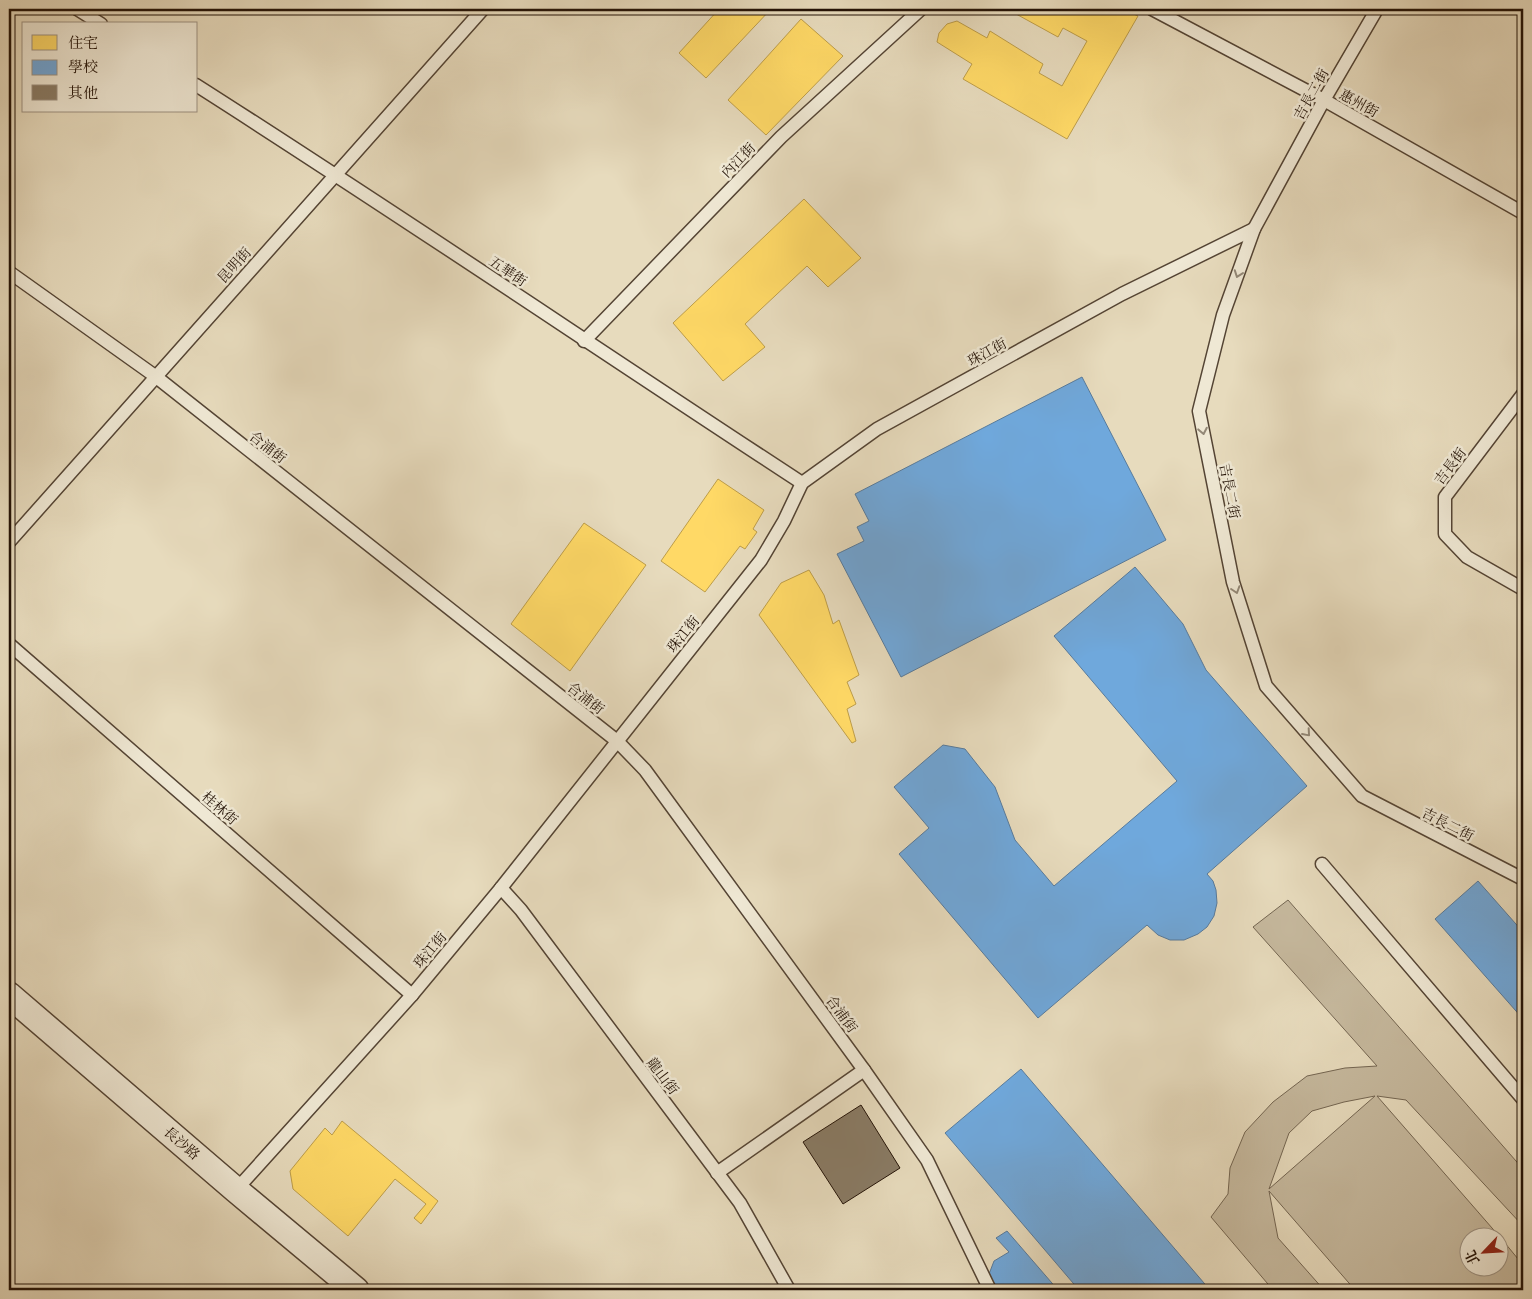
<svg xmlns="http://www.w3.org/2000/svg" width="1532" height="1299" font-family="'IM FELL French Canon','Noto Serif TC',serif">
  <rect width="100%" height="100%" fill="#e7dbbd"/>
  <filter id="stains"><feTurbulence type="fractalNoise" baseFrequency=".004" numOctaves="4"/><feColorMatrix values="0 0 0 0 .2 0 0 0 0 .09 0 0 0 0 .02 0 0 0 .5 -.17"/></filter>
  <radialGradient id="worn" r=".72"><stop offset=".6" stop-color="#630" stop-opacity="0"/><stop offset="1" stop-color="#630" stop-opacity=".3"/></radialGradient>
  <path fill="#c6b99e" stroke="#746652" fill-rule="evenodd" d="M1288,900L1523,1169V1226L1406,1100L1377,1096L1499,1236H1470V1266H1500V1237L1523,1265V1290H1355L1269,1191L1278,1238L1324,1290H1273L1211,1217L1228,1194L1230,1168L1245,1132L1273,1102L1307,1076L1345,1068L1377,1066L1253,927ZM1375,1096L1269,1189L1289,1133L1312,1111L1344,1102Z"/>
  <g fill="#ffd966" stroke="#bd9d49">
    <path d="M719,9H771L706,78L679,53Z"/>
    <path d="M1007,9H1123L1138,16L1067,139L963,79L972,64L937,42L939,33L947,24L957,21L987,38L990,31L1043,64L1039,73L1062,86L1087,41L1063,28L1058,37Z"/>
    <path d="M801,19L843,56L766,135L728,100Z"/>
    <path d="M804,199L861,258L828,287L807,266L745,324L765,347L723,381L673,323Z"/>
    <path d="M718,479L764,510L753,529L757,532L745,549L740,546L705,592L661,561Z"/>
    <path d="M584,523L646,565L570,671L511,624Z"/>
    <path d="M809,570L824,595L833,624L839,620L859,675L847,682L856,704L847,709L856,741L852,743L759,615L781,583Z"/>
    <path d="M342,1121L438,1201L421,1224L414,1218L426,1204L395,1179L348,1236L293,1189L290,1171L325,1128L332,1135Z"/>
  </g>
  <g fill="#6fa8dc" stroke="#587b9c">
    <path d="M1082,377L1166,540L901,677L837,554L864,541L857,527L869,521L855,494Z"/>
    <path d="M1135,567L1183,624L1206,670L1307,786L1207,874L1213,881L1216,890L1217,903L1214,916L1207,927L1198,934L1184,940H1170L1158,935L1147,925L1038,1018L899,854L929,828L894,787L943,745L965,749L995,787L1015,840L1054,886L1177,781L1054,636Z"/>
    <path d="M1478,881L1523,932V1019L1435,919Z"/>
    <path d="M1021,1069L1210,1290H1079L945,1133Z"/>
    <path d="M1007,1231L1058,1290H990L986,1282L994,1261L1009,1252L996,1238Z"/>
  </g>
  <path fill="#897b65" stroke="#231206" d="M861,1105L900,1168L843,1204L803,1142Z"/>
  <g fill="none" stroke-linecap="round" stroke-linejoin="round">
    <defs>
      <g id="lane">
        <path d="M77,9L101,24"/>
        <path d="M1152,9L1324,100L1523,213"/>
        <path d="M1377,9L1324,100L1254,229L1223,315L1199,411L1233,582L1266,686L1362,796L1523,879"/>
        <path d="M196,85C400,215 600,351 802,483"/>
        <path d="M9,272L155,376L617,741L645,770L864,1070L927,1160L990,1290"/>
        <path d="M584,341L781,137L921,9"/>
        <path d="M1523,394L1445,497V534L1467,557L1523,589"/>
        <path d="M9,542L483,9"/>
        <path d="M9,644L412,995"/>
        <path d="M1322,864L1523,1099"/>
        <path d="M501,888L521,910L740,1203L789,1290"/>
        <path d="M717,1173L864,1070"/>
        <path d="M236,1190L412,995L501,888L761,560L784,521L802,483L877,429L1122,294L1254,229"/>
      </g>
      <path id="street" d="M9,995L236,1190L356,1290"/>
    </defs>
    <use href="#lane" stroke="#544434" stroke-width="15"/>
    <use href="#street" stroke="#544434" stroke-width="28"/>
    <use href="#lane" stroke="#efe8d4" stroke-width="12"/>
    <use href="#street" stroke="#efe8d4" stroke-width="25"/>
  </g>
  <defs><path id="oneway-chevron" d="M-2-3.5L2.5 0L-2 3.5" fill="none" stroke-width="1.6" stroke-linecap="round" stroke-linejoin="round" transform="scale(1.25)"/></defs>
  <g stroke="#938877">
    <use href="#oneway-chevron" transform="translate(1238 274) rotate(110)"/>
    <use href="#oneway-chevron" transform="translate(1203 431) rotate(79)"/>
    <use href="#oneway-chevron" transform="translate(1236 590) rotate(72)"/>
    <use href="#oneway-chevron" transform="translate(1307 733) rotate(49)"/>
  </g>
  <g text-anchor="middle" stroke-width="5" stroke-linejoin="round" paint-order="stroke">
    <g font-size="14" fill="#231206" stroke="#efe8d4">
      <text transform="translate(1311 94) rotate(-61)" y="5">吉長二街</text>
      <text transform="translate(1359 103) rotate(29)" y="5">惠州街</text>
      <text transform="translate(738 160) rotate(-46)" y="5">內江街</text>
      <text transform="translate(234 265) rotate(-48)" y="5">昆明街</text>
      <text transform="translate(508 271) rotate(34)" y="5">五華街</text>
      <text transform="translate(987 352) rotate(-29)" y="5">珠江街</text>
      <text transform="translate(268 447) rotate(38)" y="5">合浦街</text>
      <text transform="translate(1450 466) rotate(-53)" y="5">吉長街</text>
      <text transform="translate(1230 491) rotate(79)" y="5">吉長二街</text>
      <text transform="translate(683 634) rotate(-51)" y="5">珠江街</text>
      <text transform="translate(586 698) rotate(38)" y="5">合浦街</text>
      <text transform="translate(220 808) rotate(41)" y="5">桂林街</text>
      <text transform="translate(1448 824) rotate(27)" y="5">吉長二街</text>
      <text transform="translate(430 950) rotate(-50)" y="5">珠江街</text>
      <text transform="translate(842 1014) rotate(54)" y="5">合浦街</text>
      <text transform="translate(663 1076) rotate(53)" y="5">龍山街</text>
      <text transform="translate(182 1143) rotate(41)" y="5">長沙路</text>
    </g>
  </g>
  <rect width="1532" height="1299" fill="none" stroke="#e7dbbd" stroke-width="30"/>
  <rect x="10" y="10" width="1512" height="1279" fill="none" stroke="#231206" stroke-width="2.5"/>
  <rect x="15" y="15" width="1502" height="1269" fill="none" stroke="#231206"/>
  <rect x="22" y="22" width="175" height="90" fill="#efe8d4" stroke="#9d9282"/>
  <rect x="32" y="35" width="25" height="15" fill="#ffd966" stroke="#9d9282"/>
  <text x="68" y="48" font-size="15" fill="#231206">住宅</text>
  <rect x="32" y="60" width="25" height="15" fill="#6fa8dc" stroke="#9d9282"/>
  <text x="68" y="72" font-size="15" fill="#231206">學校</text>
  <rect x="32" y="85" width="25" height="15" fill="#897b65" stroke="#9d9282"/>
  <text x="68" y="98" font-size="15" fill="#231206">其他</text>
  <g transform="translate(1484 1252) rotate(245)"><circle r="24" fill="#efe8d4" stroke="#9d9282"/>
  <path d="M0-4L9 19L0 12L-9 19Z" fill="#8f2418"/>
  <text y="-8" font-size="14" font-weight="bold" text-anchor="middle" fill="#231206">北</text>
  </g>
  <rect width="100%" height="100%" filter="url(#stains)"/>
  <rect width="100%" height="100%" fill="url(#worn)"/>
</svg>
